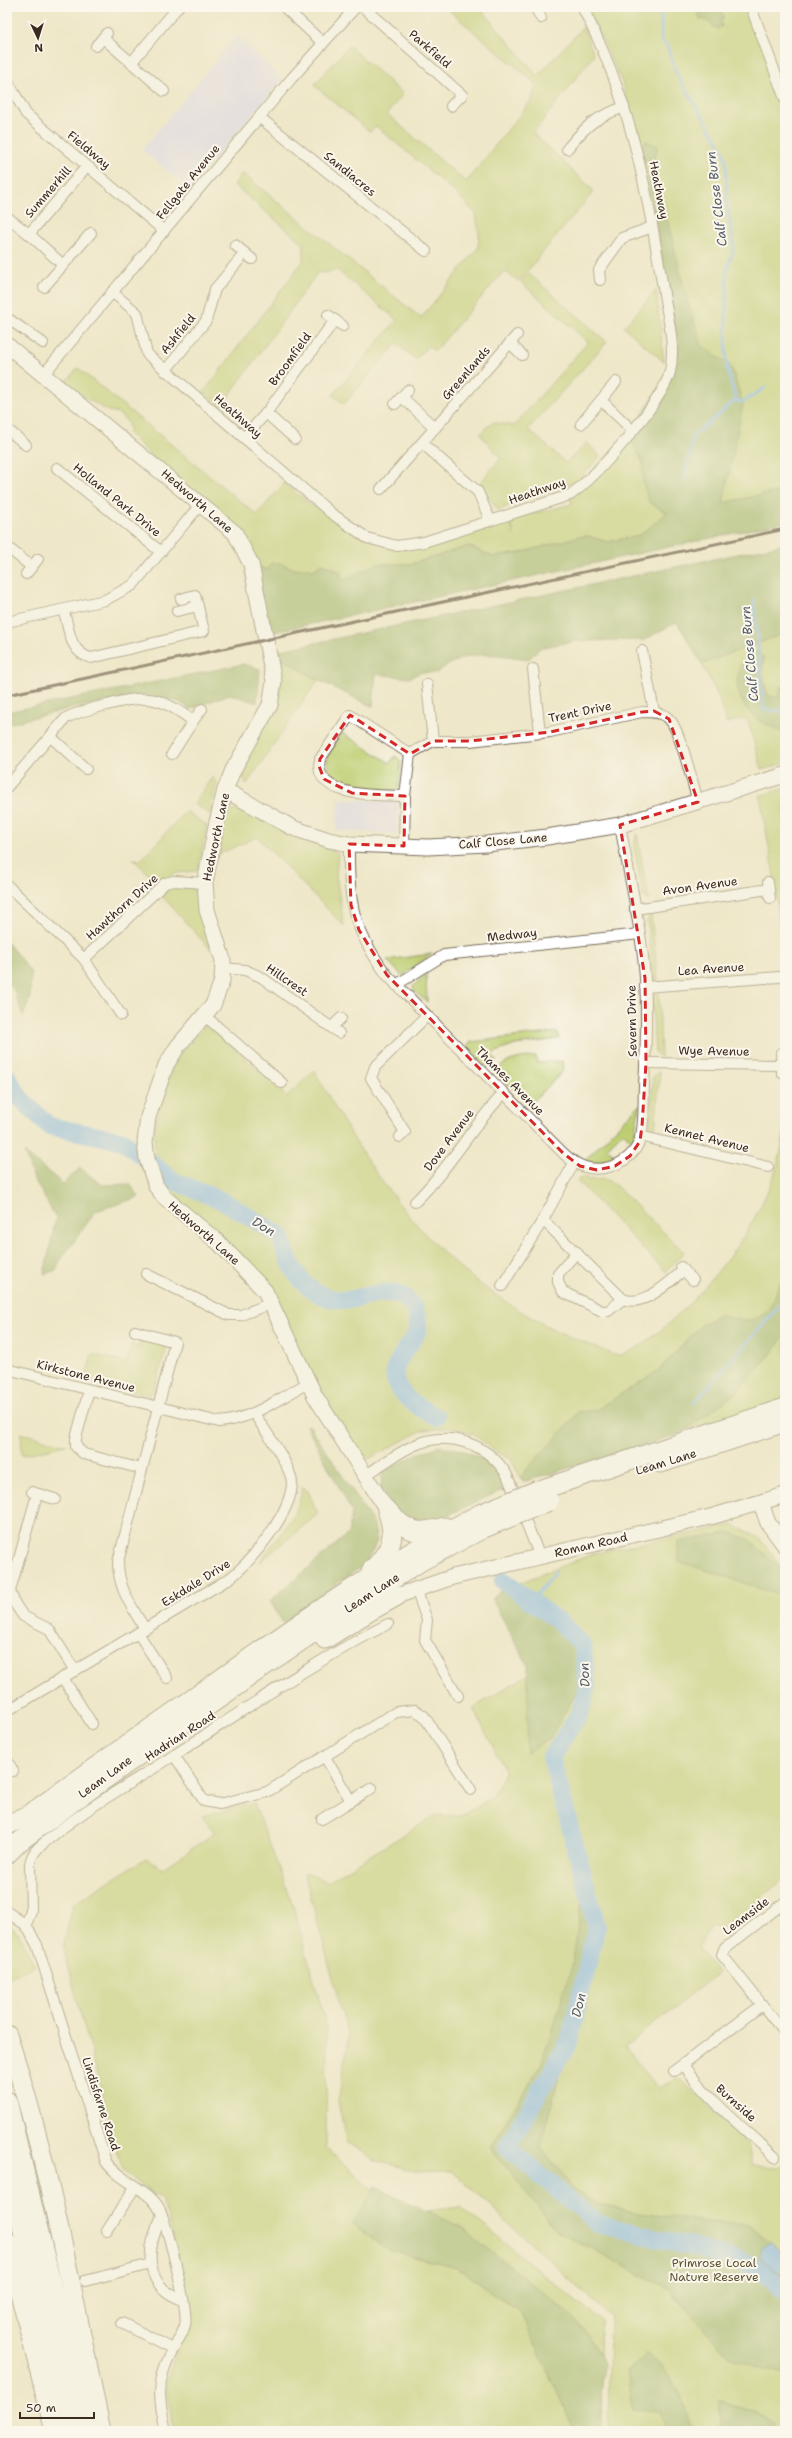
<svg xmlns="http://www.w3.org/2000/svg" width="792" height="2438" font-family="'Shantell Sans',sans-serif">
  <rect width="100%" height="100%" fill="#fbf7ec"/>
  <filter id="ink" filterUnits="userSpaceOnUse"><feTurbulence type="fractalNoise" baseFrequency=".025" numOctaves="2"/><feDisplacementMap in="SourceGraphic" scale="8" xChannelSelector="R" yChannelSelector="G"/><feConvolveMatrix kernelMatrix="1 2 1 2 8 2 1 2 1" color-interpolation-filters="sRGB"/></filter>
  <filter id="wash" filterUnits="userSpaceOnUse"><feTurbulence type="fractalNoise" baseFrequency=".012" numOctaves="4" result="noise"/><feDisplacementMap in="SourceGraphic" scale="16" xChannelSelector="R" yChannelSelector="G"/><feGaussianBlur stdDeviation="0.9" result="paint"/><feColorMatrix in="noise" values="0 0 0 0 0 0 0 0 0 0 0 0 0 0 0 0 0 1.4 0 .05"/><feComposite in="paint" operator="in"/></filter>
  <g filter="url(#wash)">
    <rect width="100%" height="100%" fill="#eee7c9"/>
    <g fill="#dad6f7">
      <path d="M237,35L282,79L189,189L142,150Z"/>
      <path d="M339,799L399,801L398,834L336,831Z"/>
    </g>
    <g fill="#bdce71" stroke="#7c7c48">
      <path d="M445,7H479L538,76L583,27L594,55L533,133L594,191L519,281L504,271L435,351L428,346L416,359L396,344L344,404L333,395L397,320L336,269L326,273L318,272L221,407L204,392L303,261L304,244L234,185L242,173L421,318L478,248L479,233L476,214L457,194L376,126L370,132L314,85L349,46L403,94L387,114L466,182L532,100L536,84Z"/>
      <path d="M587,7H751L785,99V490L678,513L640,535L608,542L587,536L578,537L520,553L493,557L469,546L411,564H377L341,581L335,568L322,564L312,571L310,568L294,569L284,565L268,570L251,564L255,560L128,433L130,431L127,421L118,413L108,411L84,397L66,382L78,368L257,515L284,483L313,507L318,502L367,538L409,550L433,546L509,520L514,535L510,519L572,504L570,495L657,401L676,341L647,177L622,82Z"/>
      <path d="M528,273L607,342L528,429L566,463L587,442L600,456L579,480L498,510L479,484L501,458L480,434L492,422L514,426L588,342L521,282Z"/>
      <path d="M656,290L664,362L624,327Z"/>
      <path d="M785,633V763L762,770L747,718L726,723L719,698L702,664Z"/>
      <path d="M272,652L318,680L246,785L241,767L280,692Z"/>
      <path d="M342,733L390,763L395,756L401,761L399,788L396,791C365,790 355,793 329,773L327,757Z"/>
      <path d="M212,777L217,782L210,814L194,804Z"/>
      <path d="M785,788V961L773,870L760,796Z"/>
      <path d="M237,809L247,810L281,830L338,853L336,875L344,926L257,837L219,854C221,837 220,816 237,809Z"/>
      <path d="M186,811L207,826L199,866L196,871L177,873L157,883L133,859L141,860Z"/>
      <path d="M637,834L649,901L643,896L634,846Z"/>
      <path d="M184,885L192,888L198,896L203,926L213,952L161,895L173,886Z"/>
      <path d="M651,914L658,981L653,976L647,921Z"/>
      <path d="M432,954L402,976L387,960Z"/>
      <path d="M426,974L427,1002L414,991L413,986Z"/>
      <path d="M659,993L661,1058L655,1052L652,1001L654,994Z"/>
      <path d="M207,1023L287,1097L314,1070C375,1181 432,1267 549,1327C567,1336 586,1344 605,1351C608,1352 612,1355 615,1355C636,1359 690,1304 703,1289C743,1244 777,1190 785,1130V1399L523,1482L510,1458L497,1452L473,1434L452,1428L423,1430L368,1459L350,1439L313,1378L280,1307L160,1182C150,1149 154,1122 165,1090C169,1079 172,1066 179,1056C187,1045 198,1034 207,1023Z"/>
      <path d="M558,1032L559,1039L515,1045L491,1054L497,1061L487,1065H482L467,1045L470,1042Z"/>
      <path d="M536,1056L538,1063L562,1061L563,1071L530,1105L496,1073C503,1059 521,1058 536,1056Z"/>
      <path d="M660,1071L655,1132L650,1128L653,1078L655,1074Z"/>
      <path d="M640,1104L633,1141L623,1132L607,1148L618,1158L599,1163L583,1162Z"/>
      <path d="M584,1176L589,1180L605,1179L613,1183L684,1252L666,1272L577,1181Z"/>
      <path d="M142,1338L162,1342L167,1347L154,1390L150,1395L85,1380L92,1354L126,1363L131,1345L140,1346Z"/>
      <path d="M21,1433L66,1445L22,1455Z"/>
      <path d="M302,1487L308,1491L318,1514L260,1562C275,1539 300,1516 302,1487Z"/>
      <path d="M732,1525L758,1537L785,1570V1878L722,1929L711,1925L698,1948L718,1973L625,2047L658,2088L679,2078L748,2143L752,2166L777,2168L785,2162V2431H608L610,2316L452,2171L417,2172L375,2160L346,2141L338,2101L349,2038L304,1872L327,1882L436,1815L461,1816L493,1797L505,1770L473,1708L534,1671L504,1589L595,1553Z"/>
      <path d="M254,1803L293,1906L327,2028L326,2148L400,2214L461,2207L600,2320L602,2431H174L165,2384L190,2315L170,2223L161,2199L123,2172L63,1947L73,1904L146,1858L163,1868L215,1833L202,1816Z"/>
      <path d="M7,1924L20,1935L35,1966L7,1978Z"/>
    </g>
    <g fill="#96b163" stroke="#686e40">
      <path d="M697,7C709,7 717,6 724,16L721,20L722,26L717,29L706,20L700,19Z"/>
      <path d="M645,141L658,146L655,156L659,160L652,167L641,155Z"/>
      <path d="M647,177L659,187L688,303L702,346L731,366L743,404L723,503L785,490V522L265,634L251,564L268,570L270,564L280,563L294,569L310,568L312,571L322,564L341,572V581L377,564H411L469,546L493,557L520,553L577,537L587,536L608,542L640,535L667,513L649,502L643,482V463L632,442V430L678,359V342Z"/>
      <path d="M785,544V633L702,664L677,622L644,640L575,641L540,648L529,659C490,654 469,648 436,673L421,672L409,678L376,674L373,707L318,680L272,652Z"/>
      <path d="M754,651L764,658L762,672L767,695L778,698L781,687L785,686V734C777,729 768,726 760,721C735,706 727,668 754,651Z"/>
      <path d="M244,664L260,669L257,703L230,694L191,709L177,701L146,695L77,707L7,724V712Z"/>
      <path d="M7,942L31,972L30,999L23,1016L14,990L7,982Z"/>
      <path d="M24,1152L63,1184L80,1168L102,1185L130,1184L139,1197L96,1211L60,1261L56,1270L44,1274L56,1218L34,1179Z"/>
      <path d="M780,1283L785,1296V1333L774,1351L732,1396L680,1434L523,1482L521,1477C538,1454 561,1436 578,1412L596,1410L659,1370L701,1325L721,1314C735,1321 754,1324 767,1311C773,1304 776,1291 780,1283Z"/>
      <path d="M306,1425L310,1426L374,1524L377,1541L366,1563L283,1623L270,1601L348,1534L352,1512Z"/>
      <path d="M440,1446C469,1450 495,1459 509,1487L424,1526L397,1515L381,1489L382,1473L417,1454Z"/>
      <path d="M730,1532L749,1540L785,1572V1589L782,1596L678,1561V1542Z"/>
      <path d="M509,1582L544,1620L576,1644L590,1669L550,1738L527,1753L528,1666L492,1599Z"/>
      <path d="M590,1904L597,1926L541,2148L573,2188L599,2204L644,2214L749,2225L770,2242L762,2248L768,2265L785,2276V2376L728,2357L669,2289L557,2231L490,2147L541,2065L572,1966L581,1905Z"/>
      <path d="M376,2187L461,2227L566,2311L589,2335L604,2363L598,2431H572L573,2427L520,2311L457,2268L390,2251L353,2224Z"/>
      <path d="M647,2354C672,2373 684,2400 692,2431H665L660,2411L633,2409L627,2372Z"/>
      <path d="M719,2400L756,2412L776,2424L770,2431H722Z"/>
    </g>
    <path fill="#7ab3ea" stroke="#5a6e84" d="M770,2242L785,2256V2276L768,2265L760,2257L762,2248Z"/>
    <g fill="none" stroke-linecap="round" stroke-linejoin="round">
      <g stroke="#7ab3ea" stroke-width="3">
        <path d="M656,7L661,16V40L667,46L677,75L723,150L726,161L727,206L734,246L727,270L726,342L727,369L736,400L693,436L684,479"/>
        <path d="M736,400L743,402L765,388"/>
        <path d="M754,599L764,710L785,711"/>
        <path d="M694,1403L785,1299"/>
        <path d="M531,1602L556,1571"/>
      </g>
      <g stroke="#7ab3ea" stroke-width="18">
        <path d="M7,1076L19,1097L49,1126L123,1141L174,1181L223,1201L281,1236C288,1268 307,1299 343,1300C363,1300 387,1285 405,1298C416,1306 422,1325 415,1336C403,1356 381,1373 406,1397C414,1405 426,1411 436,1417"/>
        <path d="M503,1581L562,1624L583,1646L587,1687L580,1713L551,1757L597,1926L569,2042L507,2147L598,2224L708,2251L756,2267L785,2291"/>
      </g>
    </g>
  </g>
  <g filter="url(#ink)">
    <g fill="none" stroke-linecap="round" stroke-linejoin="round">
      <defs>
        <g id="street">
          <path d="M284,7L323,43"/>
          <path d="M363,7L462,95L451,106"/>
          <path d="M535,7L541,18"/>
          <path d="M751,7L785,99"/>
          <path d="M103,38L164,91"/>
          <path d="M96,46L107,33"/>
          <path d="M131,63L178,7"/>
          <path d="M7,80L26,114L164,231"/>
          <path d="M259,117L426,251"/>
          <path d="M567,149C587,125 594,118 624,107"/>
          <path d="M7,217L29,234L87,166"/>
          <path d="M29,234L63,265"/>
          <path d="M235,245L252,259"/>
          <path d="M600,280L599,270L622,238L652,227"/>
          <path d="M44,287L91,233"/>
          <path d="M112,292L137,313L147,354L331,513L367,538L397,546L424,542L570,495C597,477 662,402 670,372C676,344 667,315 663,288C646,187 631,99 582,7"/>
          <path d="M328,315L343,326"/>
          <path d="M7,318L43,343"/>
          <path d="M510,343L522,355"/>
          <path d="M165,371L206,321L215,289L245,253"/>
          <path d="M43,375L291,79L356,7"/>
          <path d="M402,397L435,428"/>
          <path d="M601,400L632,430"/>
          <path d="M395,404L408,390"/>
          <path d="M581,424L616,382"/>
          <path d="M7,429L26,445"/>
          <path d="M244,438L266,413"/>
          <path d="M295,439L266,413L335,320"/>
          <path d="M422,443L478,492L490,520"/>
          <path d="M57,468L161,552"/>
          <path d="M381,489L517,335"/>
          <path d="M7,547L32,567"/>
          <path d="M26,574L38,559"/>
          <path d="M64,611C69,630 70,653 91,658L204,631L195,595L181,599"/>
          <path d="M177,611L198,606"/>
          <path d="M7,622L105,600L133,585L201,504"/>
          <path d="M642,651L654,711"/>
          <path d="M533,669L540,733"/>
          <path d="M427,684L433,741"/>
          <path d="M193,721L202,709"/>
          <path d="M51,737L86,769"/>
          <path d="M7,787L66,718C80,711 93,708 107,705C147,694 160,696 193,721L172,754"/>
          <path d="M405,796C381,795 311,799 320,759L350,715L410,754"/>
          <path d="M349,844C348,901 352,928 387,975L563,1153C577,1166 590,1172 609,1167C622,1164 635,1154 640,1140C645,1124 643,1103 644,1086C646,1050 647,1013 645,977C641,926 629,875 620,825"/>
          <path d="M404,846L405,796L410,754L433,741H470L550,732L642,712C651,712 663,712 669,719C680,729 693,785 698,802"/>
          <path d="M768,882L770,898"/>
          <path d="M7,885L84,959L165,883L174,881L205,883"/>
          <path d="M635,909L769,889"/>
          <path d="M84,959L121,1015"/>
          <path d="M223,968L245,970L261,977L339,1033"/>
          <path d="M396,985L444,955L640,934"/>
          <path d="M645,987L779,977"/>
          <path d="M205,1016L282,1083"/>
          <path d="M332,1027L341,1018"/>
          <path d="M781,1053L782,1073"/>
          <path d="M646,1063L782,1065"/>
          <path d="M640,1136L768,1167"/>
          <path d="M400,1137L405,1132L371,1078L375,1067L427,1016"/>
          <path d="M574,1163L543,1220L623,1299C644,1308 669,1282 684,1270"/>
          <path d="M415,1202C449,1169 471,1127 504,1093"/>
          <path d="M577,1252L558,1274V1282L563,1292L602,1311H608L623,1299"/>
          <path d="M681,1267L693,1280"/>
          <path d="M146,1274L229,1315H241L272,1303"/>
          <path d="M502,1286L543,1220"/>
          <path d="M135,1331L175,1342L118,1562C118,1589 132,1607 145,1629"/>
          <path d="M7,1369L219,1422C251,1420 280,1398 308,1383"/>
          <path d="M89,1390L76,1438V1447L84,1454L142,1469"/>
          <path d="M365,1476C381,1465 397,1453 415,1445C450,1430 488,1444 507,1475L540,1557"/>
          <path d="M32,1492L55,1499"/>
          <path d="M37,1494L10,1591L15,1604L23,1616L49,1629L75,1671"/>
          <path d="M416,1589L427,1620L425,1640L458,1696"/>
          <path d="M138,1633L167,1678"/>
          <path d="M63,1678L92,1724"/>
          <path d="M7,1711L227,1580C249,1566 299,1504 291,1477C285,1457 265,1431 254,1413"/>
          <path d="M174,1755L204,1801L220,1804L267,1792L396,1712L415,1710L424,1716L471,1790"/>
          <path d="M325,1757L351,1801"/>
          <path d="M7,1760L13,1771"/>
          <path d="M322,1819L372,1788"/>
          <path d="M785,1902L724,1949L722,1955L785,2033"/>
          <path d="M7,1912L26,1925L37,1945L106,2162C120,2182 150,2189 160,2210C167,2226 189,2310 185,2325C182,2336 175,2345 170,2355C156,2383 159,2401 166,2431"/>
          <path d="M26,1925L31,1911L30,1864C31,1858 33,1853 38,1848C78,1812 128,1785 173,1756C244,1710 313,1662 388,1624"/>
          <path d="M683,2065C709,2101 743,2127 775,2157"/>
          <path d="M674,2071L762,2005"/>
          <path d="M162,2216C146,2248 142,2286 183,2300"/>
          <path d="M107,2231L135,2187"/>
          <path d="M85,2281L151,2264"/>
          <path d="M122,2323L173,2349"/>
        </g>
        <g id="secondary">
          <path d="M7,345L235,533L251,564L274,681L270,705L233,770L225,790L216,826L205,883L207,910L223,960L222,981L213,1005L178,1046L166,1065L148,1117L145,1142L147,1159L156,1186L164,1197L219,1243L265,1291L315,1396L387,1510"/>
          <path d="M225,790L293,828L329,840L349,844L428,847L487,844L547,837L620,825L785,775"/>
          <path d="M761,1503L768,1523L785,1546"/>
          <path d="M397,1596L453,1577L714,1516L785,1495"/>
        </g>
        <g id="highway">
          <path d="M661,1463L785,1422"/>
          <path d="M543,1489L785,1408"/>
          <path d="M388,1511C407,1533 417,1535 445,1527"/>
          <path d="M371,1571C392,1550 397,1538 387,1510"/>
          <path d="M325,1639L370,1611L397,1596"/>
          <path d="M7,1825L29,1815C90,1770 153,1727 215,1683C300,1622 387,1562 480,1514"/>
          <path d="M7,1854L19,1842L74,1801L267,1664L376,1590L423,1560L484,1528"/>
          <path d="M7,2035C50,2163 73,2299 101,2431"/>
          <path d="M7,2101L87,2431"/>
          <path d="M7,2162L70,2431"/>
          <path d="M7,2242L55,2431"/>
        </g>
      </defs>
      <use href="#street" stroke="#7a6c5a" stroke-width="12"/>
      <use href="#secondary" stroke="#7a6c5a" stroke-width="17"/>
      <use href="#highway" stroke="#7a6c5a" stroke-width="21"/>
      <use href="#street" stroke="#fff" stroke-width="10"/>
      <use href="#secondary" stroke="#fff" stroke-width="15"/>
      <use href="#highway" stroke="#fff" stroke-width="19"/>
      <path stroke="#3b2a1e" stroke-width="3" d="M7,695L785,529"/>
      <defs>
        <g id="highway-bridge">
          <path d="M480,1514L538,1490"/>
          <path d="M484,1528L549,1501"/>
        </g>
      </defs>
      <use href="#highway-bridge" stroke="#7a6c5a" stroke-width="21" stroke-linecap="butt"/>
      <use href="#highway-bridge" stroke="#fff" stroke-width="19"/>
    </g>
  </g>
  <path d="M0 0H792V2438H0ZM654,711L669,719L698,802L620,825L645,978L646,1063L642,1126L640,1141L630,1156L615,1166L597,1170L580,1166L563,1153L387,975L359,930L351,905L349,844L404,846L405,796L352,793L324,779L319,766L320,759L350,715L410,754L433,741H470L550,732L642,712Z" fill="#eee7c9" fill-opacity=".55" fill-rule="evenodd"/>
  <path fill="none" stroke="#d62828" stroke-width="3" stroke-dasharray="8 5" stroke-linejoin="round" d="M654,711L669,719L698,802L620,825L645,978L646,1063L642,1126L640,1141L630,1156L615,1166L597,1170L580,1166L563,1153L387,975L359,930L351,905L349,844L404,846L405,796L352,793L324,779L319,766L320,759L350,715L410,754L433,741H470L550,732L642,712Z"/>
  <g text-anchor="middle" stroke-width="4" stroke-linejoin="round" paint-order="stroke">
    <g font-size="12" fill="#3b2a1e" stroke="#fbf7ec">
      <text transform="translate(430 49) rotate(41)" y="4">Parkfield</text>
      <text transform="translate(89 150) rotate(40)" y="4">Fieldway</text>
      <text transform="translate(350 174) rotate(39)" y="4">Sandiacres</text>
      <text transform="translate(188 182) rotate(-51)" y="4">Fellgate Avenue</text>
      <text transform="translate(659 190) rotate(79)" y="4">Heathway</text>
      <text transform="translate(48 192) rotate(-49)" y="4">Summerhill</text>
      <text transform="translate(178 334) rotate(-51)" y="4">Ashfield</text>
      <text transform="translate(290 359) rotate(-54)" y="4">Broomfield</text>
      <text transform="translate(466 373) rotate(-49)" y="4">Greenlands</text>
      <text transform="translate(238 416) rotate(41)" y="4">Heathway</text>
      <text transform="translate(537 491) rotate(-19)" y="4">Heathway</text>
      <text transform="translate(117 500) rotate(39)" y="4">Holland Park Drive</text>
      <text transform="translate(197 501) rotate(41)" y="4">Hedworth Lane</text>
      <text transform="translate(580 712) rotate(-12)" y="4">Trent Drive</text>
      <text transform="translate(216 837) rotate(-78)" y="4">Hedworth Lane</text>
      <text transform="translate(503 841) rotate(-5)" y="4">Calf Close Lane</text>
      <text transform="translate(700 886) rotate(-8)" y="4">Avon Avenue</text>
      <text transform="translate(122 907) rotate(-42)" y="4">Hawthorn Drive</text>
      <text transform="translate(512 935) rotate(-6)" y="4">Medway</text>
      <text transform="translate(711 969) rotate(-4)" y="4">Lea Avenue</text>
      <text transform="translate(287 980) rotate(34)" y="4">Hillcrest</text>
      <text transform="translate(632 1021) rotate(-91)" y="4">Severn Drive</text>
      <text transform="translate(714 1051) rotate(1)" y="4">Wye Avenue</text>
      <text transform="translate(510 1081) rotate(45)" y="4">Thames Avenue</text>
      <text transform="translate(707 1138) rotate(14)" y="4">Kennet Avenue</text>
      <text transform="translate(449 1140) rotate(-53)" y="4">Dove Avenue</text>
      <text transform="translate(204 1233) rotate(41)" y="4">Hedworth Lane</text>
      <text transform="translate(86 1376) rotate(14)" y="4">Kirkstone Avenue</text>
      <text transform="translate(666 1462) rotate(-17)" y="4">Leam Lane</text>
      <text transform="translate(591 1545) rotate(-13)" y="4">Roman Road</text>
      <text transform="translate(196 1583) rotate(-32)" y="4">Eskdale Drive</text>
      <text transform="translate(372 1593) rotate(-33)" y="4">Leam Lane</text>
      <text transform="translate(180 1736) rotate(-33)" y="4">Hadrian Road</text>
      <text transform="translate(105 1777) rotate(-36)" y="4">Leam Lane</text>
      <text transform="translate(746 1916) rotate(-37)" y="4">Leamside</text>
      <text transform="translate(736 2103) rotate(42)" y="4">Burnside</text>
      <text transform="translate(101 2104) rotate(72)" y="4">Lindisfarne Road</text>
    </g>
    <g font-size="12" fill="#5c5333" stroke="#fbf7ec">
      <text x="714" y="2267">Primrose Local<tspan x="714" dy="14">Nature Reserve</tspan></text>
    </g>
    <g font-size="13" font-style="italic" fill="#515a65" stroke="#fbf7ec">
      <text transform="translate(716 199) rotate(-97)" y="5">Calf Close Burn</text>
      <text transform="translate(749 654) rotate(-95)" y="5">Calf Close Burn</text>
      <text transform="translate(264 1226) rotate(31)" y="5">Don</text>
      <text transform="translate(584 1675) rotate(-92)" y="5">Don</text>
      <text transform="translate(578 2005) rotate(-76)" y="5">Don</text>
    </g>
  </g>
  <rect width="792" height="2438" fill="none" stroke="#fbf7ec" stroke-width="24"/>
  <g transform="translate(38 38) rotate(176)" stroke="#fbf7ec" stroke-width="3" paint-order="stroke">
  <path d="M0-3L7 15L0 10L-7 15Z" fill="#3b2a1e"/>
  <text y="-6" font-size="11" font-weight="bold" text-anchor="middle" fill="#3b2a1e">N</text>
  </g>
  <path d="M20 2412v6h74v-6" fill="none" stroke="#3b2a1e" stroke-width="2"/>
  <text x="26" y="2412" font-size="12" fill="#3b2a1e" stroke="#fbf7ec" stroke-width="3" paint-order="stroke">50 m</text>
</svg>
